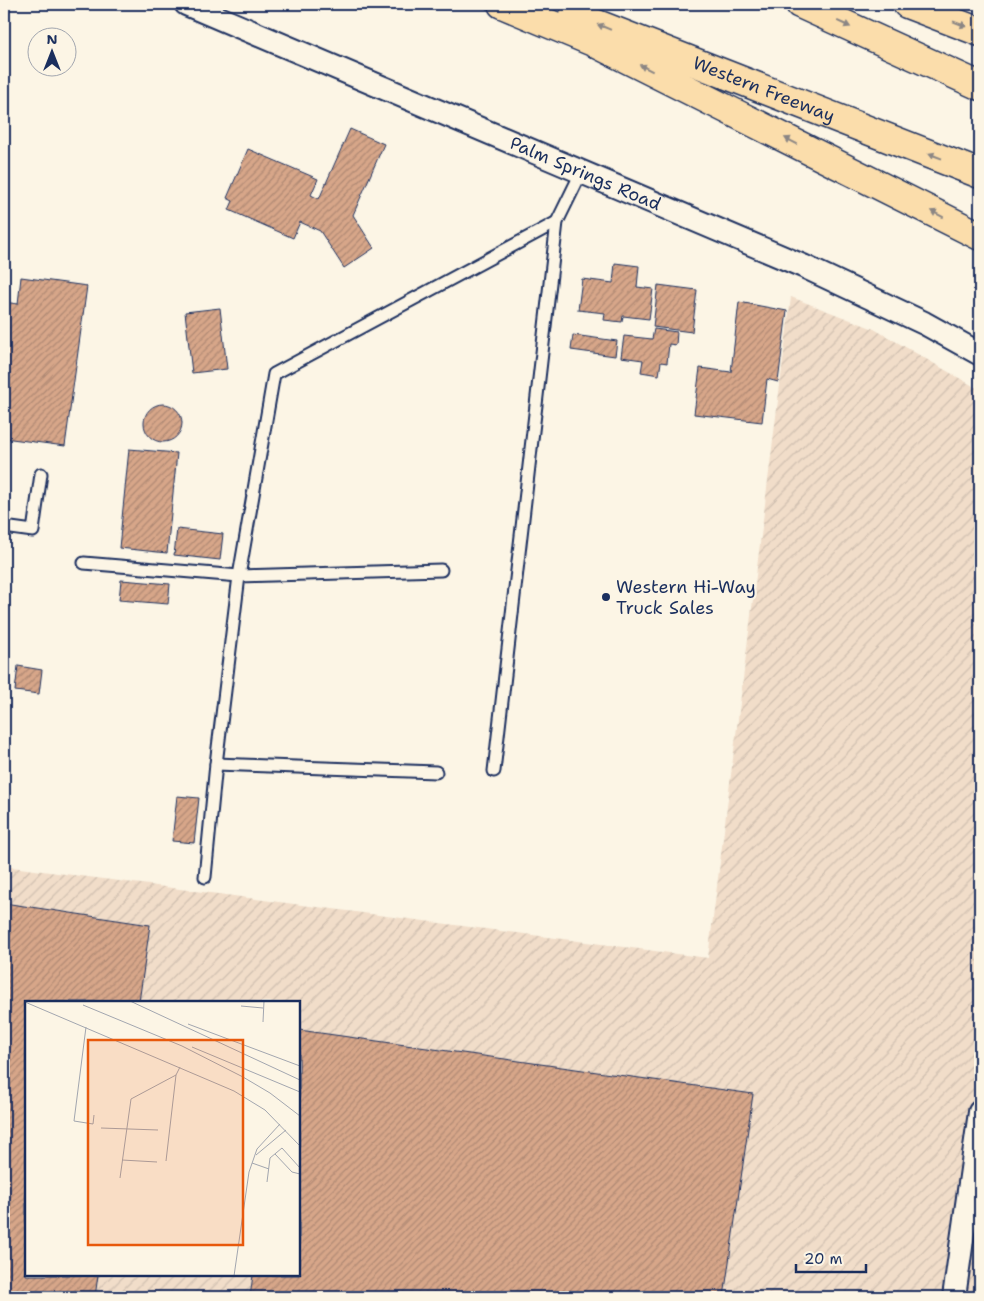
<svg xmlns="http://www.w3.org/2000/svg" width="984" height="1301" font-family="'Shantell Sans',sans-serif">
  <defs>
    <pattern id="industrial-furrows" width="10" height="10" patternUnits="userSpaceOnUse" patternTransform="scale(1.25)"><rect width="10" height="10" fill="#f1ddc9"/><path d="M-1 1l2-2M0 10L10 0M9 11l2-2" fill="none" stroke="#cebeaf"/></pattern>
    <pattern id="building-hatch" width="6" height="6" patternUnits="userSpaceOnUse" patternTransform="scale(1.25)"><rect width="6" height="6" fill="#d7a689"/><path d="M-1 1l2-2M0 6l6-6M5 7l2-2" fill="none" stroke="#ae8873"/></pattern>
  </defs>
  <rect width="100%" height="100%" fill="#fcf5e5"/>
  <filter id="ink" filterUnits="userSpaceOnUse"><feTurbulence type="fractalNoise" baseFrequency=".02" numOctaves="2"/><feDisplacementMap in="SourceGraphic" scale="10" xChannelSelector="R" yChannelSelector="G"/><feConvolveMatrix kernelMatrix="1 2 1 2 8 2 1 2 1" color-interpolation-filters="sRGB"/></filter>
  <g filter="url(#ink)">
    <path fill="url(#industrial-furrows)" fill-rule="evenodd" d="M791,297L874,329L980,390V1297H4V866L708,958ZM26,1002H299V1275H26Z"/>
    <g fill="url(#building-hatch)" stroke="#1b2f5e">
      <path d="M350,129L384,144L353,215L374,248L344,268L320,231L300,222L293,238L229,210L233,201L227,198L248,149L318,179L311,195L319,199Z"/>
      <path d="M615,263L639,266L637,287L653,289L649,319L623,316L622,322L604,320L605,313L578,310L582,279L613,283Z"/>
      <path d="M21,277L87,286L65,446L4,438V302L18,304Z"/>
      <path d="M658,285L697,290L692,332L653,327Z"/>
      <path d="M739,302L787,311L778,382L767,379L762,422L694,414L700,368L731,372Z"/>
      <path d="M220,308L227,369L192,373L185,312Z"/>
      <path d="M654,329L677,332L676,345L669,344L667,363L661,362L659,375L641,372L643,360L621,357L624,336L652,339Z"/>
      <path d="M573,335L617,341L615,356L571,350Z"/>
      <circle cx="163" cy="423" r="19"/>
      <path d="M129,449L177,453L167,553L119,548Z"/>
      <path d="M177,529L223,534L220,560L174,555Z"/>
      <path d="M121,580L170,584L168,604L119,600Z"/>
      <path d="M18,666L42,670L39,694L15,691Z"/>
      <path d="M177,796L199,798L194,843L172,841Z"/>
      <path d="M4,903L150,925L139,1002H26V1275H98L95,1297H4Z"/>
      <path d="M299,1030L753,1094L724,1297H250L253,1275H299Z"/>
    </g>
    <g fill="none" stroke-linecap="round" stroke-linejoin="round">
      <defs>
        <g id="service">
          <path d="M4,527L33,531L41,474"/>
          <path d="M84,563L239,576L441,570"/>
          <path d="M216,764L436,772"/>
          <path d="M494,771L557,222L582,171"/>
          <path d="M205,877L216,764L239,576L274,374L557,222"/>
        </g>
        <g id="minor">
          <path id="s1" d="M186,4L803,266L924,323L980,354"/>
          <path d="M954,1297L980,1112"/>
        </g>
        <g id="motorway">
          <path d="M502,4L593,42L980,236"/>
          <path d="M800,4L980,86"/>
          <path d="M907,4L980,32"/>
          <path id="s2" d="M574,15L980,174"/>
        </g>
      </defs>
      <use href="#service" stroke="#1b2f5e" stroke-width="15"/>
      <use href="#minor" stroke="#1b2f5e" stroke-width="26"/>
      <use href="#motorway" stroke="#1b2f5e" stroke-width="31"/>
      <use href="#service" stroke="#fcf5e5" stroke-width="11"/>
      <use href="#minor" stroke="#fcf5e5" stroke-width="22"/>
      <use href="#motorway" stroke="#fbddab" stroke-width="28"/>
    </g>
    <defs><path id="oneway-solid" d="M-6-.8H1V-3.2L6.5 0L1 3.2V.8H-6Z" transform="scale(1.25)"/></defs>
    <g fill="#8b8684">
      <use href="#oneway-solid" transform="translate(844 24) rotate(25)"/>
      <use href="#oneway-solid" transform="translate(960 24) rotate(21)"/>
      <use href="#oneway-solid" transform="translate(604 27) rotate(-158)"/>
      <use href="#oneway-solid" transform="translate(646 68) rotate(-153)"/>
      <use href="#oneway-solid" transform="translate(791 141) rotate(-153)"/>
      <use href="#oneway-solid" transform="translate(935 156) rotate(-159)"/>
      <use href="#oneway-solid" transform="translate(937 214) rotate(-153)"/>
    </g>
  </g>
  <circle fill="#1b2f5e" stroke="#fcf5e5" stroke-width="2" cx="606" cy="597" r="5"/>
  <g text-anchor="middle" stroke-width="4.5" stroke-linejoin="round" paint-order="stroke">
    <g font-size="18" fill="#1b2f5e" stroke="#fcf5e5">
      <text dy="6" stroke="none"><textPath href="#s2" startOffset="204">Western Freeway</textPath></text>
      <text dy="6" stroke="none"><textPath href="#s1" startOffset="434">Palm Springs Road</textPath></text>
    </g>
    <g font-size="18" fill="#1b2f5e" stroke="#fcf5e5" text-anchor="start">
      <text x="616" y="593">Western Hi-Way<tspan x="616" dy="21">Truck Sales</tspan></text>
    </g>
  </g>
  <g transform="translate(25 1001)">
    <rect width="275" height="275" fill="#fcf5e5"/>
    <path fill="none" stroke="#a2a6af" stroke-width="1" d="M105,0L275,79M0,1L209,90L240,109L275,145M58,4L157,45L218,76L245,92L275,115M216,5L238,7M238,21L239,0M163,23L275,65M61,26L49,120L68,123L69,114M167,46L275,91M76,127L133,129M250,153L267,171L275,173M231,154L261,129M97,159L132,161M141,160L151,74L155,66M227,162L244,168M95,177L106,98L151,74M242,181L245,157L257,147L275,167M209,275L224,171L232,148L255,123"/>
    <path fill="#e8590c" fill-opacity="0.15" stroke="#e8590c" stroke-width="2.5" d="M63,39H218V244H63Z"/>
    <rect width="275" height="275" fill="none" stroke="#1b2f5e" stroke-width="2.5"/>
  </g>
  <rect width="984" height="1301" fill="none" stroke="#fcf5e5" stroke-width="20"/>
  <rect x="10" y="10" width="964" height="1281" fill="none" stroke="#1b2f5e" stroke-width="2" filter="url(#ink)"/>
  <g transform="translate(52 52)"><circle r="24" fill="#fcf5e5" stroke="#a2a6af"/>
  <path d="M0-4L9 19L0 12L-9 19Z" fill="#1b2f5e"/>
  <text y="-8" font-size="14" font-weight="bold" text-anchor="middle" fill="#1b2f5e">N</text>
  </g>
  <path d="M796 1264v8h70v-8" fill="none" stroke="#1b2f5e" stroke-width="2.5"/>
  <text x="804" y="1264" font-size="15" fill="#1b2f5e" stroke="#fcf5e5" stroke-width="4" paint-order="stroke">20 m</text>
</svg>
